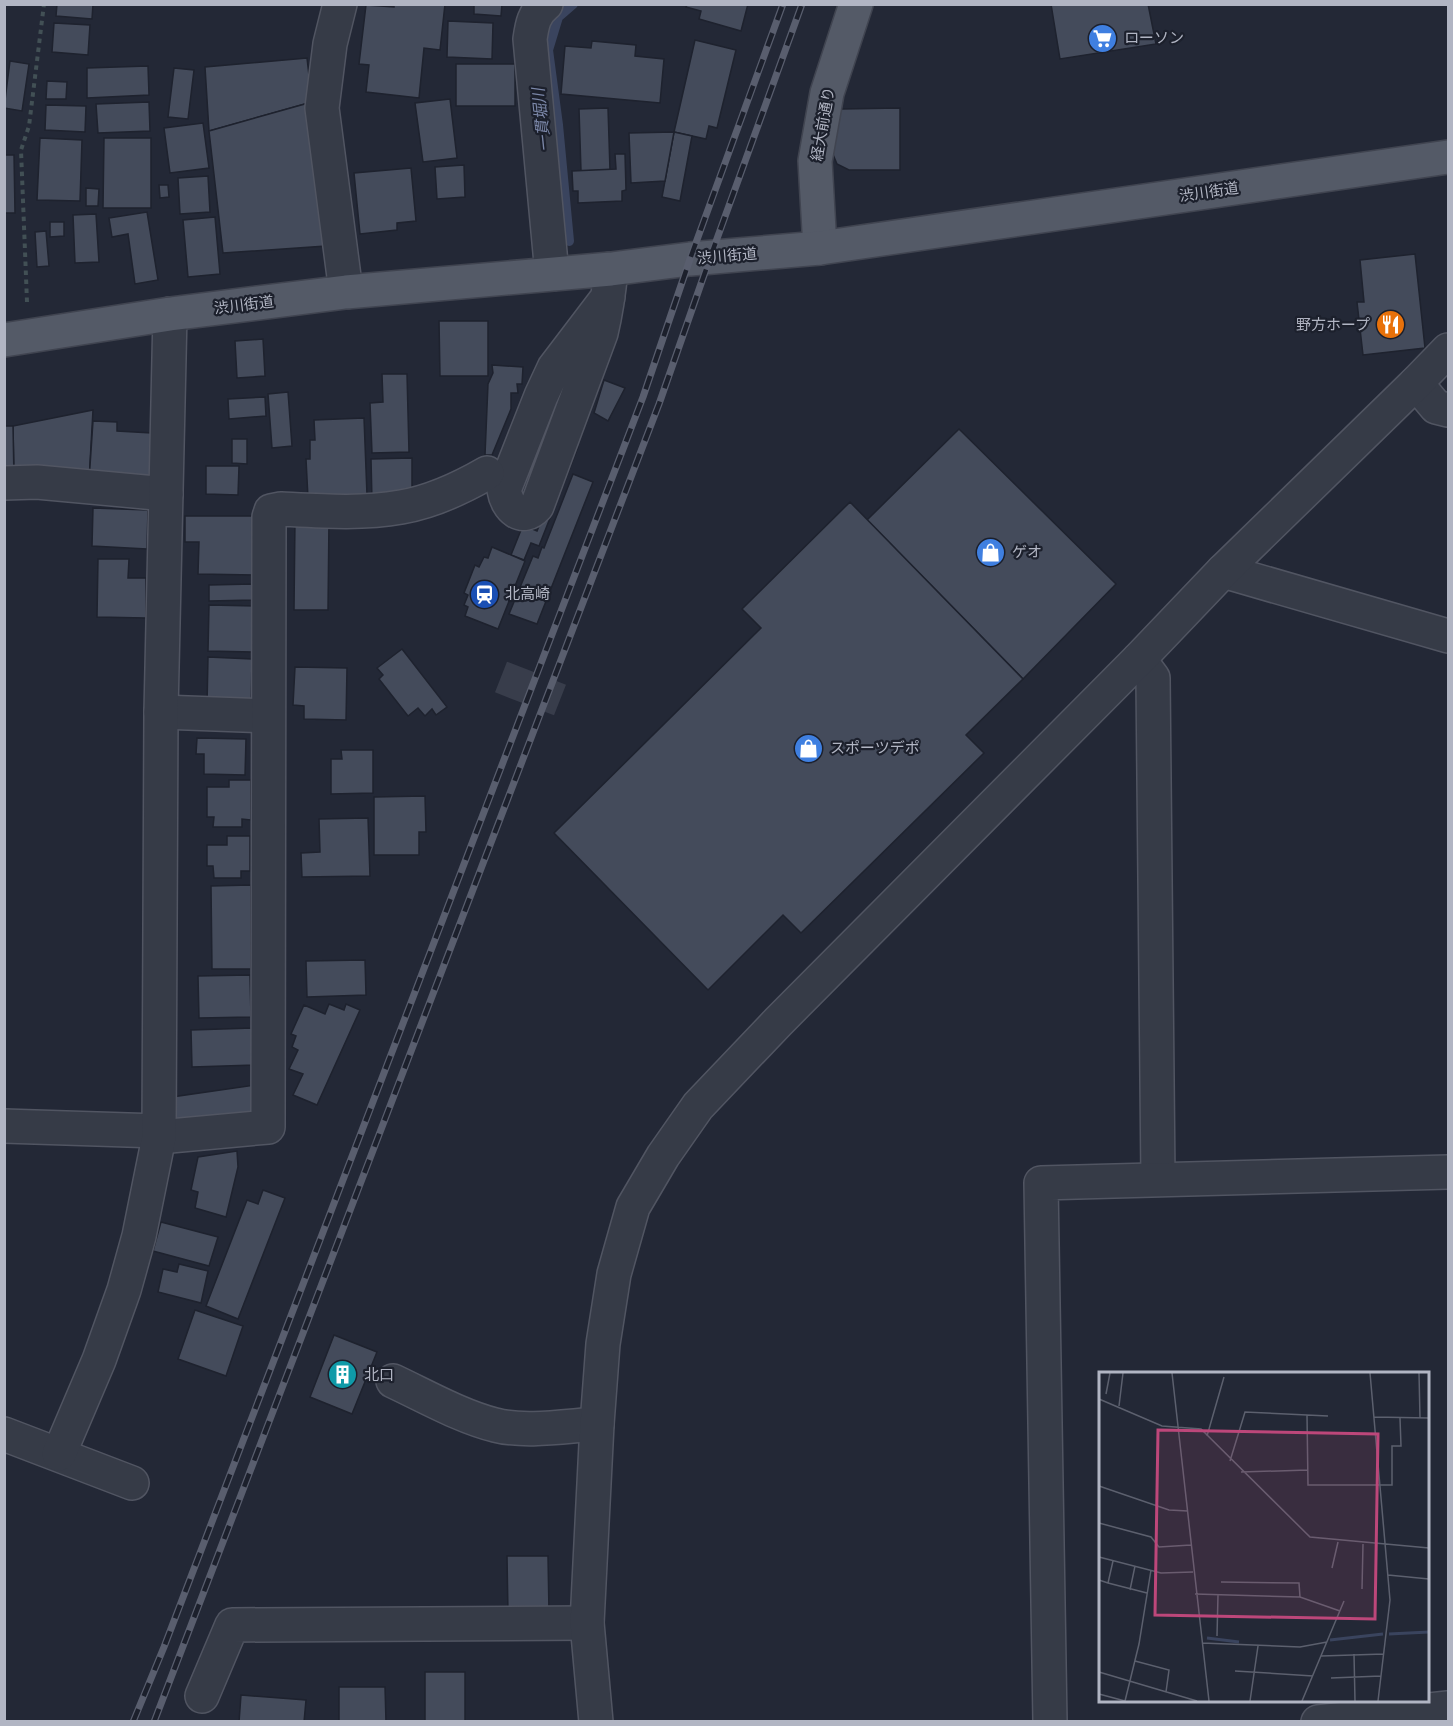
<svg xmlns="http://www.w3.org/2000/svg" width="1453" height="1726" font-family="Figtree,'Noto Sans JP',sans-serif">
  <rect width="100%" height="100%" fill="#232836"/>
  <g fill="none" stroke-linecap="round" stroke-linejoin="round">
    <path stroke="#3a445e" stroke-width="10" d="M569,241L558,125L548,50L558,17L573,4"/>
  </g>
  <g fill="#444b5b" stroke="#1e222e" stroke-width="1.5">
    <path d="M57,4H93L92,19L56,16Z"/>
    <path d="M394,4H445L440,50L424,48L419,98L366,92L369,65L359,64L366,5L394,7Z"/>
    <path d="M474,4H502L501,16L474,14Z"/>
    <path d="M687,4H748L741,31L699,19L701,11L686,7Z"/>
    <path d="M1051,4H1148L1156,44L1060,59Z"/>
    <path d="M448,21L493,23L492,59L447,57Z"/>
    <path d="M54,23L90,25L88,55L52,52Z"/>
    <path d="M695,40L736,50L717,128L709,126L706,139L674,132Z"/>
    <path d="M592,41L636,45L635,56L664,59L660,103L561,94L565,46L591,48Z"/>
    <path d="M307,58L312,102L209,131L205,67Z"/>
    <path d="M10,61L29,64L22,111L4,108Z"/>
    <rect x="456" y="64" width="59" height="42"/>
    <path d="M148,66L149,95L87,98V68Z"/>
    <path d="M174,68L194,70L188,119L168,117Z"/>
    <path d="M47,81L67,82L66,99H46Z"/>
    <path d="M450,99L457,158L423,162L415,103Z"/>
    <path d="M149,102L150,131L98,133L96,104Z"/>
    <path d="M312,102L326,246L223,253L209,131Z"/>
    <path d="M46,105L86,106L85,132L45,130Z"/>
    <path d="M608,108L610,170L581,171L579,109Z"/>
    <path d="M900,108V170H849L837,164L832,152V129L841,109Z"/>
    <path d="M203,123L209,168L170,173L164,128Z"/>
    <path d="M674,132L692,136L680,201L662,197Z"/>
    <path d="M674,132L665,181L631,183L629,133Z"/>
    <path d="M40,138L82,140L80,201L37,200Z"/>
    <path d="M104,138H151V208H103Z"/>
    <path d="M615,154H625L626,190L622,191V201L578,203V191H573L572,171L616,169Z"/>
    <path d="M4,155H14L15,213H4Z"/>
    <path d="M464,165L465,197L437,199L435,167Z"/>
    <path d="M411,168L416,221L397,223V230L360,234L354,173Z"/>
    <path d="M208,176L210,212L180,214L178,178Z"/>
    <path d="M159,185H168L169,197L160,198Z"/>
    <path d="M86,188L99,189L98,206H86Z"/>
    <path d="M147,212L158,280L135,284L128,234L112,237L109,218Z"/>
    <path d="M96,214L99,262L75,263L73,215Z"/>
    <path d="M215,217L220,274L188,277L183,220Z"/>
    <path d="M50,222H64V236L50,237Z"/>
    <path d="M46,231L49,266L37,267L35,232Z"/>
    <path d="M1415,254L1425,348L1363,355L1357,302H1364L1360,260Z"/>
    <path d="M439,321H488V376H440Z"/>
    <path d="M263,339L265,376L237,378L235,341Z"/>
    <path d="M492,365L523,367L522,384H517L518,393H511V409L492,455H485L488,384L493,373Z"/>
    <path d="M382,374H407L409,452L372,453L370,403L383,402Z"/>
    <path d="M604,380L625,388L608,421L594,413Z"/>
    <path d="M288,392L292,446L272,448L268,394Z"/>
    <path d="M265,397L266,416L229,419L228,399Z"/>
    <path d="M93,410L89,481L14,478L13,426Z"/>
    <path d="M364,418L367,495L308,498L306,459H310V440H315L314,420Z"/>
    <path d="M93,421L117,422V431L152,433L149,485L89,481Z"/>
    <path d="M4,426H13L14,478H4Z"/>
    <path d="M959,429L1116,584L1023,679L867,520Z"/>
    <path d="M232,439H247V464L232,463Z"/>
    <path d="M572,444L578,447L539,546L531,543L524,560L511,555L523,525L537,531Z"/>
    <path d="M412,458V495L372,501L371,459Z"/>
    <path d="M206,466H239L238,495L206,494Z"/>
    <path d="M573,474L593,482L537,624L509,614L533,556L538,558L542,547L544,548Z"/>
    <path d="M850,502L1023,679L966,735L984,753L801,933L783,915L708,990L554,833L761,628L742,609Z"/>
    <path d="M93,508L148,510L147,549L92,546Z"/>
    <path d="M185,516H256L255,575L198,574L199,542H185Z"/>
    <path d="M295,519H329L328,610H294Z"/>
    <path d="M492,547L525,561L498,629L465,616L468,607L464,605L468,595L464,593L475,565L479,567L484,557L488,558Z"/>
    <path d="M98,559H129L128,578H146V618L97,617Z"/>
    <path d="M253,584L254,600L209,601V585Z"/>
    <path d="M209,605L255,606L253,652L208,651Z"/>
    <path d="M402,649L447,707L436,715L432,709L425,716L418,708L408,716L379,679L383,675L377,668Z"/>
    <path d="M208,657L252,659L251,707L207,706Z"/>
    <path d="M295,667L347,668L346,720L304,719V706L293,705Z"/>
    <path d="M197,738L246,739L245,775L204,774V754H196Z"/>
    <path d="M341,750H373V793L331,794V759H342Z"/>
    <path d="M229,780H251V820L242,819V827H213L214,817H207V787H229Z"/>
    <path d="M425,796L426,832H419V855H374V797Z"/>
    <path d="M368,818L370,876L302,877L301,853L320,852L319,819Z"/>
    <path d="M227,836H250V871H241V878H214L213,866H207V845H227Z"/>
    <path d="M251,885V969H212L211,886Z"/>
    <path d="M365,960L366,995L307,997L306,961Z"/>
    <path d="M250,975L251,1017L199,1018L198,976Z"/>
    <path d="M329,1004L344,1010L346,1004L360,1010L317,1105L293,1095L303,1074L289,1069L298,1050L292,1047L296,1036L291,1034L304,1005L325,1014Z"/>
    <path d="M253,1028L255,1065L192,1067L191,1030Z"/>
    <path d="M255,1085L259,1121L174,1123L172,1097Z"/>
    <path d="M237,1151L238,1167L226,1217L195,1208L198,1192L191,1190L198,1157Z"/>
    <path d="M263,1190L285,1198L238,1319L206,1306L247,1200L258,1204Z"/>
    <path d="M161,1222L218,1237L209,1266L153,1251Z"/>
    <path d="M179,1264L208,1271L201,1303L158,1292L163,1269L177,1272Z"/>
    <path d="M195,1310L243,1326L226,1376L178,1359Z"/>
    <path d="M334,1335L377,1352L352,1414L310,1397Z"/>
    <path d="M507,1556H548L549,1613L508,1614Z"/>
    <rect x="425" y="1672" width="40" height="50"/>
    <path d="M339,1687H385L386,1722H339Z"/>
    <path d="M241,1695L306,1700L304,1722H239Z"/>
  </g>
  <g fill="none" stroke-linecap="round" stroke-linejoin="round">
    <path stroke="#383d4b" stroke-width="33" stroke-dasharray="33 16" stroke-linecap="butt" d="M501,677L560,700"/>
    <defs>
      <g id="minor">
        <path d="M340,4L330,44L322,108L346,292"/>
        <path d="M546,4C534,13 532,25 530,39L552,274"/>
        <path d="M608,297L554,368L541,396L504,490C507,508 522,523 537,506L601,333C606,312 609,291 611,269"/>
        <path d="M1416,383L1436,407L1448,410"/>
        <path d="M4,483L37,482L166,494"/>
        <path d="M1223,571L1448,636"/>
        <path d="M1139,659L1153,678L1158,1179"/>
        <path d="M161,712L268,716"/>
        <path d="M4,1126L159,1131"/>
        <path d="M159,1137L268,1127L269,517L271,511L281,509C321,511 362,514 401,507C431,502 461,488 487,473"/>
        <path d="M393,1381C425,1396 462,1417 495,1425C525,1433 566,1426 597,1424"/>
        <path d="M4,1434L132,1483"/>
        <path d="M59,1454L99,1360L124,1290L139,1236L159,1137L161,712L170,314"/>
        <path d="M202,1696L232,1625L587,1623"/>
        <path d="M596,1722L587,1623L597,1424L603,1344L614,1274L633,1207L663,1156L698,1106L778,1022L1139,659L1223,571L1416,383L1448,350"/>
        <path d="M1050,1722L1041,1183L1448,1172"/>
        <path d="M1318,1722L1448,1708"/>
      </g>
      <g id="major">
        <path d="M820,248L815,161L827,93L856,4"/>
        <path d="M4,340L170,314L346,292L611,269L690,259L820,248L1448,157"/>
      </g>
    </defs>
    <use href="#minor" stroke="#515562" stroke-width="36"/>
    <use href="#major" stroke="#404450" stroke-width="36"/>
    <path stroke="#425055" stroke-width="4" stroke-dasharray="4.5 4.5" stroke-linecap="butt" d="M27,302L21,150L29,126L44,4"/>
    <use href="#minor" stroke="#363b47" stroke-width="33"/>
    <use href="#major" stroke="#545a67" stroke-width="33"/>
    <defs>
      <g id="rail">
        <path d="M133,1722L164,1647L643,397L690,259L783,4"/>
        <path d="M154,1722L659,404L710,258L802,4"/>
      </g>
    </defs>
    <use href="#rail" stroke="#595e6e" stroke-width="7"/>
    <use href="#rail" stroke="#1c202c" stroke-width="4.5" stroke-dasharray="14" stroke-linecap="butt"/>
  </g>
  <defs>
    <symbol id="supermarket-disc" viewBox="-11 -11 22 22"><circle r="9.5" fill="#3f7fe0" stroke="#1c202c"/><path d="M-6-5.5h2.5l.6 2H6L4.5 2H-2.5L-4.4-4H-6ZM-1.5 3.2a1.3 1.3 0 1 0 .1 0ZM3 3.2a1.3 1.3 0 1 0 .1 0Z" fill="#fff"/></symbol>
    <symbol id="restaurant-disc" viewBox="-11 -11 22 22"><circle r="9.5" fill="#e8710a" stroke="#1c202c"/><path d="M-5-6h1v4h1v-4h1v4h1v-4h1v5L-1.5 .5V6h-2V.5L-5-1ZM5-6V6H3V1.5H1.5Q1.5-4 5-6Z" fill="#fff"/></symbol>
    <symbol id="shop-disc" viewBox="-11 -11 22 22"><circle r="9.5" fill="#3f7fe0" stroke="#1c202c"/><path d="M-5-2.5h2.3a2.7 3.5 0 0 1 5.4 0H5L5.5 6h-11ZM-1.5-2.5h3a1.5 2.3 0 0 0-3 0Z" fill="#fff"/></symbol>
    <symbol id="station-disc" viewBox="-11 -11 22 22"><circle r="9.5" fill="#1a4fb4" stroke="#1c202c"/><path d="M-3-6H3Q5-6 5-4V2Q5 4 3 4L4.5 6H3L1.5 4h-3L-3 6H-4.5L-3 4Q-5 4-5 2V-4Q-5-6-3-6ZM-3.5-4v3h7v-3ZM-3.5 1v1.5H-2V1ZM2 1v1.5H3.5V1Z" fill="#fff"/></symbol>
    <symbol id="building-disc" viewBox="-11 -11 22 22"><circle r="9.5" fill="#0f9aa8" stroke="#1c202c"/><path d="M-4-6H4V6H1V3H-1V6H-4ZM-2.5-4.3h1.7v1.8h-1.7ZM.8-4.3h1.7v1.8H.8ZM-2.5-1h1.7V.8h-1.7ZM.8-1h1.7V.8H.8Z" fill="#fff"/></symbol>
  </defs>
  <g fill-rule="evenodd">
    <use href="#supermarket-disc" x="1086" y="22" width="33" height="33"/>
    <use href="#restaurant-disc" x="1374" y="308" width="33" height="33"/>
    <use href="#shop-disc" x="974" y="536" width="33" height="33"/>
    <use href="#station-disc" x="468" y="578" width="33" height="33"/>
    <use href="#shop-disc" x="792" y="732" width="33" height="33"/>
    <use href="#building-disc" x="326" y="1358" width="33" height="33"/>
  </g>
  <g text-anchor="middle" stroke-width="4.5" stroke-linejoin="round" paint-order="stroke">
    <g font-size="15" fill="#b1b5c3" stroke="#1c202c" text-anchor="start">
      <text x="1124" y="43">ローソン</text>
      <text x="1370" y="330" text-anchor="end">野方ホープ</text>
      <text x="1012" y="557">ゲオ</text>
      <text x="505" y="599">北高崎</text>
      <text x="830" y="753">スポーツデポ</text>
      <text x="364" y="1380">北口</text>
    </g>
    <g font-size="15" fill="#b1b5c3" stroke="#1c202c">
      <text transform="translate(823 124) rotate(-80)" y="5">経大前通り</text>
      <text transform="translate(1209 192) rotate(-8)" y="5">渋川街道</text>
      <text transform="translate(727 256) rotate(-5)" y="5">渋川街道</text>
      <text transform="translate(244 305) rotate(-7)" y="5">渋川街道</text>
    </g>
    <g font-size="16" font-style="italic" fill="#7c88a9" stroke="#1c202c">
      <text transform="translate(541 120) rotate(-96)" y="6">一貫堀川</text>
    </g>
  </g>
  <g transform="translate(1099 1372)">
    <rect width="330" height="330" fill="#232836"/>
    <path fill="none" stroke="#3a445e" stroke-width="3" d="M290,262L330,260M108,266L140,270M231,268L284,262"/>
    <path fill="none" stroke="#5c606e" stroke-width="1.5" d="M73,1L110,329M271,1L291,228L279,329M320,1L321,46M7,22L11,1M0,27L63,54L102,57L211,165L330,176M20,34L24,1M208,43L209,113H293V74H302L301,46M275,45L330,46M108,64L125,5M131,89L146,40L229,44M142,100L209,98M0,114L70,138L89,139M0,151L52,165L60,175L92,173M0,185L62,201L94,200M233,196L239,170M289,203L330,207M0,208L9,211L14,189M122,210L200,211L201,225M9,211L48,221M263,217L264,172M31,218L36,194M96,222L201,225L241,239M118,264L119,223M103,271L201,275L228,270M255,282L256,329M222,284L285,282M36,289L70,298L67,320M136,299L214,304M0,300L98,329M232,306L282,304M0,322L26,329M26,329L40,272L52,198M151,329L159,274M203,329L245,229"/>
    <path fill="#bd477a" fill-opacity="0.15" stroke="#bd477a" stroke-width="3" d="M59,58L279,62L276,247L56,243Z"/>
    <rect width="330" height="330" fill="none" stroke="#b1b5c3" stroke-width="3"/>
  </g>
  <rect width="1453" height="1726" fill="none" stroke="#b1b5c3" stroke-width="12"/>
</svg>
